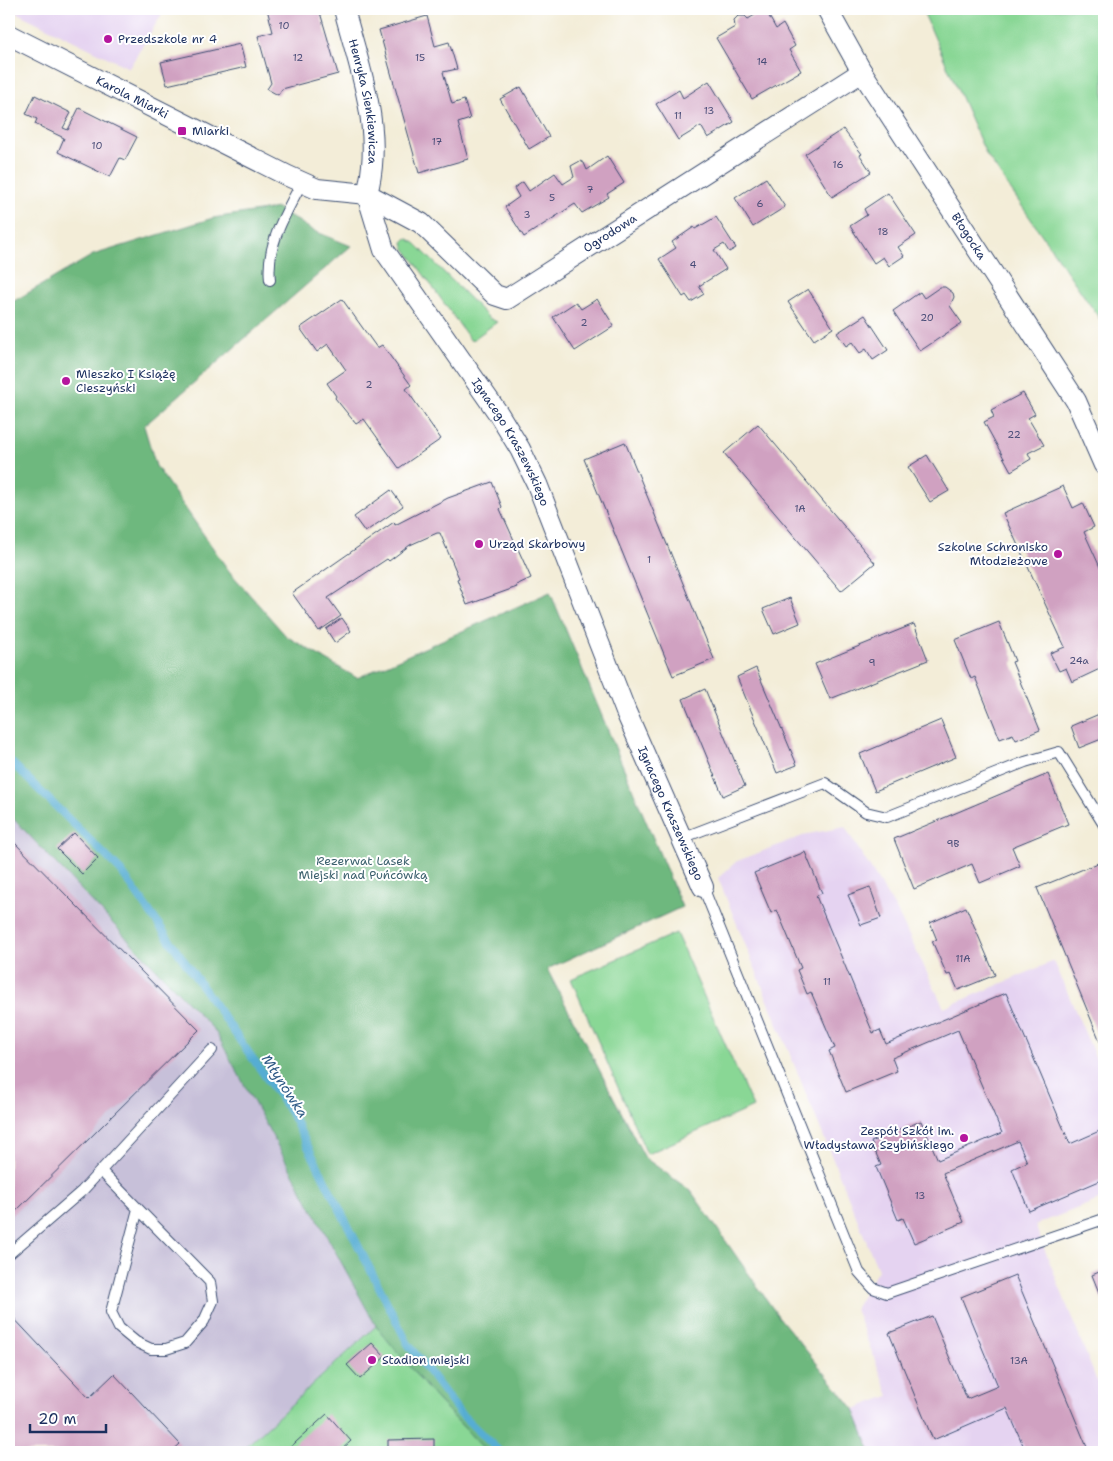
<svg xmlns="http://www.w3.org/2000/svg" width="1113" height="1461" font-family="'Shantell Sans',sans-serif">
  <rect width="100%" height="100%" fill="#fff"/>
  <filter id="ink" filterUnits="userSpaceOnUse"><feTurbulence type="fractalNoise" baseFrequency=".02" numOctaves="2"/><feDisplacementMap in="SourceGraphic" scale="10" xChannelSelector="R" yChannelSelector="G"/><feConvolveMatrix kernelMatrix="1 2 1 2 8 2 1 2 1" color-interpolation-filters="sRGB"/></filter>
  <filter id="wash" filterUnits="userSpaceOnUse"><feTurbulence type="fractalNoise" baseFrequency=".0096" numOctaves="4" result="noise"/><feDisplacementMap in="SourceGraphic" scale="20" xChannelSelector="R" yChannelSelector="G"/><feGaussianBlur stdDeviation="1.12" result="paint"/><feColorMatrix in="noise" values="0 0 0 0 0 0 0 0 0 0 0 0 0 0 0 0 0 1.4 0 .05"/><feComposite in="paint" operator="in"/></filter>
  <g filter="url(#wash)">
    <rect width="100%" height="100%" fill="#f3edd8"/>
    <g fill="#e5d3f1">
      <path d="M9,9H165L129,68Z"/>
      <path d="M845,827L897,911L944,1008L1054,961L1104,1077V1198L1035,1225L1104,1399V1452H871L854,1409L889,1396L855,1309L878,1270L718,878L737,861L808,834Z"/>
    </g>
    <path fill="#c7c0d9" d="M9,814L215,1031L376,1326L240,1452H9Z"/>
    <g fill="#89d795" stroke="#52837a">
      <path d="M922,9H1104V325L986,154Z"/>
      <path d="M407,238L416,244L489,318L497,322L471,341L404,247L403,242Z"/>
      <path d="M676,933L753,1107L647,1154L571,979Z"/>
      <path d="M376,1326L432,1394L487,1452H240Z"/>
    </g>
    <path fill="#6eb87e" stroke="#44746e" d="M278,208L312,230L351,246L144,426L156,466L229,571L286,636L357,678L550,592L682,907L547,969L645,1158L691,1191L778,1316L854,1409L871,1452H487L432,1394L376,1326L215,1031L9,814V304L93,255L213,218Z"/>
    <g fill="none" stroke-linecap="round" stroke-linejoin="round">
      <path stroke="#56add3" stroke-width="8" d="M9,760L121,871L291,1113L408,1344L459,1412L500,1452"/>
    </g>
    <g id="blocks">
      <g fill="#d0a1c1">
        <path d="M267,9H319L338,74L282,89L278,95L267,89L271,83L258,36L273,32Z"/>
        <path d="M765,9L776,29L783,24L795,46L789,50L801,71L752,99L716,38L735,27L734,20L738,16H745L748,19Z"/>
        <path d="M427,16L435,46L449,42L457,69L443,72L452,104L464,100L470,119L458,123L468,159L419,173L379,30Z"/>
        <path d="M240,44L246,67L167,85L161,62Z"/>
        <path d="M709,81L734,122L708,138L701,126L678,140L656,104L679,90L683,98Z"/>
        <path d="M521,87L549,137L529,149L500,99Z"/>
        <path d="M35,95L71,113L63,128L68,130L79,108L137,137L125,160L120,158L110,177L58,152L64,138L35,124L37,119L26,114Z"/>
        <path d="M843,129L862,154L860,155L871,172L832,197L805,154Z"/>
        <path d="M607,156L624,183L607,194L609,197L582,213L575,204L524,237L505,207L519,197L514,188L523,182L529,191L555,173L563,184L574,177L571,166L580,161L584,163L587,170Z"/>
        <path d="M766,178L785,207L753,227L735,198Z"/>
        <path d="M888,193L916,235L898,247L904,256L889,266L883,257L874,263L850,226L867,215L864,209Z"/>
        <path d="M716,217L736,248L729,252L724,244L714,250L726,269L699,286L704,294L691,302L686,295L683,297L659,259L676,248L672,242L694,227L695,229Z"/>
        <path d="M940,287H945L953,293L954,297L950,306L962,323L920,351L893,311L920,292L924,298Z"/>
        <path d="M808,289L833,328L814,340L788,302Z"/>
        <path d="M342,299L377,348L382,345L411,385L406,389L441,439L399,468L364,419L356,424L335,398L336,396L327,383L346,370L328,344L317,352L300,328Z"/>
        <path d="M597,299L614,326L575,351L553,317L576,302L581,309Z"/>
        <path d="M865,315L888,350L873,360L866,349L860,353L852,342L846,346L837,333Z"/>
        <path d="M1023,393L1035,414L1028,418L1044,445L1028,453L1031,459L1011,471L984,422L994,417L991,410Z"/>
        <path d="M758,424L875,563L841,591L724,453Z"/>
        <path d="M625,442L714,659L673,676L584,459Z"/>
        <path d="M927,455L949,491L930,502L908,467Z"/>
        <path d="M492,482L502,507L500,509L531,578L516,585L517,587L467,605L457,579L459,578L440,533H437L410,545L389,561L387,559L328,598L341,616L319,631L292,593L394,522L395,525L448,498Z"/>
        <path d="M1063,486L1073,508L1083,503L1094,527L1084,532L1104,576V667L1072,682L1066,668L1059,671L1050,653L1065,647L1003,513Z"/>
        <path d="M391,490L403,506L365,532L354,517Z"/>
        <path d="M790,598L800,623L774,634L763,609Z"/>
        <path d="M342,618L351,631L335,643L326,629Z"/>
        <path d="M999,622L1015,661L1012,662L1040,730L1016,740L1013,734L1000,739L975,677L971,679L955,640Z"/>
        <path d="M914,624L928,660L830,699L815,664Z"/>
        <path d="M756,668L797,765L777,773L737,677Z"/>
        <path d="M705,689L745,786L723,796L683,699Z"/>
        <path d="M1104,712V738L1079,748L1071,726Z"/>
        <path d="M941,720L956,757L875,791L860,754Z"/>
        <path d="M1048,774L1068,824L1012,847L1020,866L980,883L972,864L914,889L894,839Z"/>
        <path d="M74,833L98,858L82,874L57,849Z"/>
        <path d="M9,837L199,1030L9,1218Z"/>
        <path d="M805,852L822,893L816,896L873,1033L880,1030L886,1044L1006,993L1070,1144L1104,1129V1179L1029,1211L1012,1169L1027,1162L1018,1141L943,1173L964,1222L914,1243L903,1218L898,1220L876,1167L881,1165L871,1142L921,1121L938,1160L1002,1133L958,1030L892,1058L897,1071L846,1092L829,1051L835,1048L811,992L807,994L797,970L801,968L777,910L771,913L754,873Z"/>
        <path d="M1103,861L1104,863V1051L1037,888Z"/>
        <path d="M870,887L881,918L861,925L848,895Z"/>
        <path d="M966,907L995,975L958,990L951,974L947,975L932,941L937,940L930,923Z"/>
        <path d="M1104,1270V1305L1092,1275Z"/>
        <path d="M1015,1275L1089,1452H1026L1007,1408L933,1440L889,1333L932,1316L967,1399L998,1386L961,1297Z"/>
        <path d="M9,1313L89,1398L114,1374L180,1444L171,1452H9Z"/>
        <path d="M372,1343L385,1357L360,1379L347,1365Z"/>
        <path d="M327,1414L351,1441L339,1452H285Z"/>
        <path d="M434,1439V1452H388V1440Z"/>
      </g>
    </g>
  </g>
  <g filter="url(#ink)">
    <use href="#blocks" fill-opacity="0" stroke="#3b4c70" stroke-width="1"/>
    <g fill="none" stroke-linecap="round" stroke-linejoin="round">
      <defs>
        <g id="service">
          <path d="M270,280C266,244 286,213 302,182"/>
          <path d="M682,838L825,783L866,812L887,817L1025,762L1059,752L1104,825"/>
          <path d="M703,887L859,1272L873,1288L887,1293L1104,1219"/>
          <path d="M101,1171L210,1282L213,1301L204,1321L185,1343L166,1349H151L136,1342L119,1328L111,1312L138,1209"/>
          <path d="M9,1254L82,1191L212,1050"/>
        </g>
        <g id="minor">
          <path id="s1" d="M344,9C360,70 384,131 367,194"/>
          <path id="s2" d="M827,9L862,72L1076,401L1104,465"/>
          <path id="s3" d="M9,35L288,176L317,189L367,194L421,223L495,295L507,299L862,72"/>
          <path id="s4" d="M367,194L384,250L498,413L520,449L537,484L626,712L703,887"/>
        </g>
      </defs>
      <use href="#service" stroke="#3b4c70" stroke-width="12"/>
      <use href="#minor" stroke="#3b4c70" stroke-width="22"/>
      <use href="#service" stroke="#fff" stroke-width="10"/>
      <use href="#minor" stroke="#fff" stroke-width="20"/>
    </g>
  </g>
  <g fill="#b5179e" stroke="#fff" stroke-width="2">
    <circle cx="108" cy="39" r="5"/>
    <rect x="177" y="126" width="10" height="10" rx="2.5"/>
    <circle cx="66" cy="381" r="5"/>
    <circle cx="479" cy="544" r="5"/>
    <circle cx="1058" cy="554" r="5"/>
    <circle cx="964" cy="1138" r="5"/>
    <circle cx="372" cy="1360" r="5"/>
  </g>
  <g text-anchor="middle" stroke-width="4" stroke-linejoin="round" paint-order="stroke">
    <g font-size="10" fill="#484c77">
      <text x="284" y="29">10</text>
      <text x="298" y="61">12</text>
      <text x="420" y="61">15</text>
      <text x="762" y="65">14</text>
      <text x="709" y="114">13</text>
      <text x="678" y="119">11</text>
      <text x="437" y="145">17</text>
      <text x="97" y="149">10</text>
      <text x="838" y="168">16</text>
      <text x="590" y="193">7</text>
      <text x="552" y="201">5</text>
      <text x="760" y="207">6</text>
      <text x="527" y="218">3</text>
      <text x="883" y="235">18</text>
      <text x="693" y="268">4</text>
      <text x="927" y="321">20</text>
      <text x="584" y="326">2</text>
      <text x="369" y="388">2</text>
      <text x="1014" y="438">22</text>
      <text x="800" y="512">1A</text>
      <text x="649" y="563">1</text>
      <text x="1079" y="664">24a</text>
      <text x="872" y="666">9</text>
      <text x="953" y="847">9B</text>
      <text x="963" y="962">11A</text>
      <text x="827" y="985">11</text>
      <text x="920" y="1199">13</text>
      <text x="1019" y="1364">13A</text>
    </g>
    <g font-size="12" fill="#1b2f5e" stroke="#fff" text-anchor="start">
      <text x="118" y="43">Przedszkole nr 4</text>
      <text x="192" y="135">Miarki</text>
      <text x="76" y="378">Mieszko I Książę<tspan x="76" dy="14">Cieszyński</tspan></text>
      <text x="489" y="548">Urząd Skarbowy</text>
      <text x="1048" y="551" text-anchor="end">Szkolne Schronisko<tspan x="1048" dy="14">Młodzieżowe</tspan></text>
      <text x="954" y="1135" text-anchor="end">Zespół Szkół im.<tspan x="954" dy="14">Władysława Szybińskiego</tspan></text>
      <text x="382" y="1364">Stadion miejski</text>
    </g>
    <g font-size="12" fill="#1b2f5e" stroke="#fff">
      <text dy="4" stroke="none"><textPath href="#s3" startOffset="138">Karola Miarki</textPath></text>
      <text dy="4" stroke="none"><textPath href="#s1" startOffset="95">Henryka Sienkiewicza</textPath></text>
      <text dy="4" stroke="none"><textPath href="#s3" startOffset="694">Ogrodowa</textPath></text>
      <text dy="4" stroke="none"><textPath href="#s2" startOffset="268">Błogocka</textPath></text>
      <text dy="4" stroke="none"><textPath href="#s4" startOffset="289">Ignacego Kraszewskiego</textPath></text>
      <text dy="4" stroke="none"><textPath href="#s4" startOffset="694">Ignacego Kraszewskiego</textPath></text>
    </g>
    <g font-size="12" fill="#3c616e" stroke="#fff">
      <text x="363" y="865">Rezerwat Lasek<tspan x="363" dy="14">Miejski nad Puńcówką</tspan></text>
    </g>
    <g font-size="14" font-style="italic" fill="#305b87" stroke="#fff">
      <text transform="translate(285 1086) rotate(57)" y="5">Młynówka</text>
    </g>
  </g>
  <rect width="1113" height="1461" fill="none" stroke="#fff" stroke-width="30"/>
  <path d="M30 1424v8h76v-8" fill="none" stroke="#1b2f5e" stroke-width="2.5"/>
  <text x="38" y="1424" font-size="15" fill="#1b2f5e" stroke="#ffffff" stroke-width="4" paint-order="stroke">20 m</text>
</svg>
